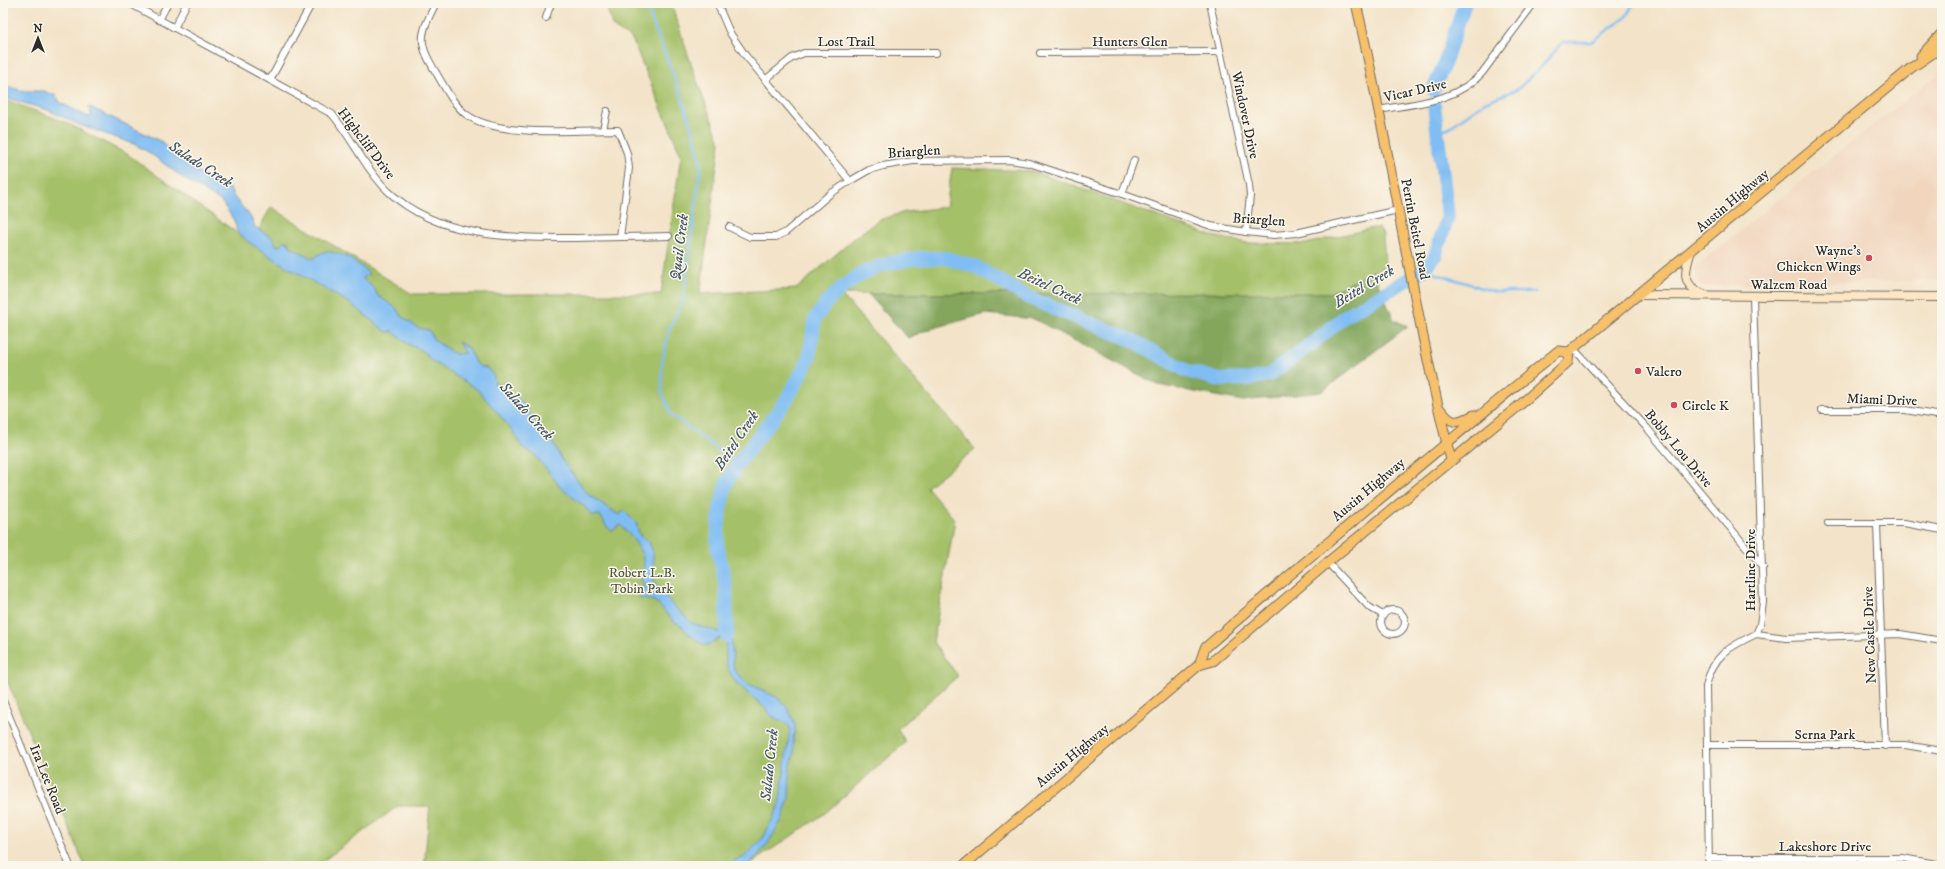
<svg xmlns="http://www.w3.org/2000/svg" width="1945" height="869" font-family="'IM FELL DW Pica',serif">
  <rect width="100%" height="100%" fill="#fbf7ec"/>
  <filter id="ink" filterUnits="userSpaceOnUse"><feTurbulence type="fractalNoise" baseFrequency=".025" numOctaves="2"/><feDisplacementMap in="SourceGraphic" scale="8" xChannelSelector="R" yChannelSelector="G"/><feConvolveMatrix kernelMatrix="1 2 1 2 8 2 1 2 1" color-interpolation-filters="sRGB"/></filter>
  <filter id="wash" filterUnits="userSpaceOnUse"><feTurbulence type="fractalNoise" baseFrequency=".012" numOctaves="4" result="noise"/><feDisplacementMap in="SourceGraphic" scale="16" xChannelSelector="R" yChannelSelector="G"/><feGaussianBlur stdDeviation="0.9" result="paint"/><feColorMatrix in="noise" values="0 0 0 0 0 0 0 0 0 0 0 0 0 0 0 0 0 1.4 0 .05"/><feComposite in="paint" operator="in"/></filter>
  <g filter="url(#wash)">
    <rect width="100%" height="100%" fill="#f3e3c8"/>
    <path fill="#f1d5bd" d="M1942,71V280L1702,286L1694,268L1779,199Z"/>
    <path fill="#a4c067" stroke="#687649" d="M606,3H671L694,73L720,142L700,294L796,289L858,235L879,220L905,212L946,207L952,168L1032,171L1212,236L1247,243L1305,244L1373,228H1379L1383,235L1385,266L1330,293L841,294L975,449L927,487L955,520L933,642L958,676L897,729L906,742L824,814L747,866H424L430,806H398L316,866H85L3,671V99L65,122L127,154L251,243L271,207L412,294H661L681,155L632,39L612,26Z"/>
    <path fill="#83a65c" stroke="#576844" d="M1373,271L1394,320L1408,326L1321,392L1243,401L1158,385L1034,319L985,314L927,330L908,338L868,294L1330,293Z"/>
    <path fill="#80bdf3" stroke="#56748f" d="M3,85L23,91H44L56,96L61,103L88,117L92,115L88,107H90L162,142L173,156L183,162H188L192,169L230,189C235,204 251,211 255,227L273,238L276,245L280,246L284,241L288,242L291,247L311,258H315C318,255 320,253 325,252C339,250 361,264 369,274L364,277L363,279L375,289L377,295L396,308L401,316L418,328L429,330L434,340L455,354L465,353L458,342L469,348L474,361L481,367L487,368L494,376L495,384L502,389V394L510,397H517C523,403 531,413 532,422L551,439L562,460L588,494L617,514L620,515L623,510L636,523L640,536L649,541L653,552L654,582L672,604L693,624L731,636L734,670L747,683L778,698L787,707L795,724V733L793,737L794,755L790,766L789,799L782,820L767,845L748,866H729L735,860L743,858L763,838L779,806L790,728C786,720 779,721 773,717C769,714 766,708 762,705C738,684 721,677 727,640L725,638C718,636 714,643 707,645C700,646 684,629 679,624L675,623L655,601L639,598V596L645,588L641,579C650,558 635,539 620,525L612,531L606,526L600,515L593,516L584,506L563,490L535,455L522,447L512,430L478,390L430,360L423,351L408,344L391,330L390,333L385,331L351,304L287,267L247,241L237,231L234,220L221,201L186,180L150,153L134,144L80,125L48,110L3,97Z"/>
    <g fill="none" stroke-linecap="round" stroke-linejoin="round">
      <g stroke="#80bdf3" stroke-width="2.5">
        <path d="M645,3C665,56 690,109 701,165L683,301L669,329L662,363V392L671,415L738,464"/>
        <path d="M1437,132L1450,127L1485,102L1518,89L1542,66L1563,42H1591L1625,18L1634,3"/>
        <path d="M1424,270L1495,292H1535"/>
      </g>
      <g stroke="#80bdf3" stroke-width="14">
        <path d="M1433,90L1445,62L1465,3"/>
        <path d="M727,636L726,588L717,544L720,510L726,484L738,464L785,402L800,376L809,358L815,319L827,302L843,287L861,274L883,265L916,258H946L976,267L1029,298L1134,341L1187,371L1220,380L1250,379L1269,375L1314,342L1345,316L1424,270L1435,256L1448,216L1434,105"/>
      </g>
    </g>
  </g>
  <g filter="url(#ink)">
    <g fill="none" stroke-linecap="round" stroke-linejoin="round">
      <defs>
        <g id="minor">
          <path d="M129,3L332,114C352,138 366,170 389,192C440,239 513,238 578,238C608,237 639,237 669,236"/>
          <path d="M436,3C418,38 418,43 438,76C446,90 454,105 467,115C499,138 578,130 618,130L627,153L629,168L620,237"/>
          <path d="M717,3L730,33L745,55L850,181"/>
          <path d="M1210,3L1249,185L1250,196L1246,232"/>
          <path d="M546,18L551,3"/>
          <path d="M159,20L168,3"/>
          <path d="M174,28L187,3"/>
          <path d="M1040,53L1220,52"/>
          <path d="M270,80L312,3"/>
          <path d="M765,80L792,58L804,53H936"/>
          <path d="M1379,110C1415,103 1456,102 1482,73L1534,3"/>
          <path d="M603,130L607,111"/>
          <path d="M1122,194L1134,160"/>
          <path d="M729,227L750,237H776L786,232L830,194L850,181L869,170L883,166L913,161L1010,160L1029,163L1122,194L1211,226L1246,232L1274,235L1296,233L1398,210"/>
          <path d="M1573,348L1647,428L1763,567"/>
          <path d="M1822,410H1905L1942,416"/>
          <path d="M1828,523H1904L1942,530"/>
          <path d="M1877,524L1885,746"/>
          <path d="M1328,563L1369,607L1383,615"/>
          <circle cx="1393" cy="622" r="12"/>
          <path d="M1756,634L1786,638L1900,634L1942,641"/>
          <path d="M3,701L70,866"/>
          <path d="M1707,745H1905L1942,751"/>
          <path d="M1708,858H1902L1942,865"/>
          <path d="M1709,866L1706,686C1713,655 1729,647 1756,634L1760,625L1763,602L1753,297"/>
        </g>
        <g id="secondary">
          <path d="M1691,251C1684,272 1681,286 1705,295"/>
          <path d="M1637,295L1942,297"/>
        </g>
        <g id="primary">
          <path d="M1356,3C1391,155 1413,309 1451,460"/>
          <path d="M1921,56L1942,33"/>
          <path d="M1440,409C1453,426 1456,423 1474,415"/>
          <path d="M1199,665L1205,648C1321,547 1439,449 1558,351L1569,352L1911,68L1942,47"/>
          <path d="M963,866L1199,665L1213,661L1334,557L1521,404L1568,362L1569,352"/>
        </g>
      </defs>
      <use href="#minor" stroke="#716b62" stroke-width="8"/>
      <use href="#secondary" stroke="#716b62" stroke-width="10"/>
      <use href="#primary" stroke="#716b62" stroke-width="11"/>
      <use href="#minor" stroke="#fff" stroke-width="6"/>
      <use href="#secondary" stroke="#fce6c4" stroke-width="8"/>
      <use href="#primary" stroke="#f7c06b" stroke-width="9"/>
    </g>
  </g>
  <g fill="#d1495b" stroke="#fbf7ec" stroke-width="1.5">
    <circle cx="1869" cy="258" r="4"/>
    <circle cx="1638" cy="371" r="4"/>
    <circle cx="1674" cy="405" r="4"/>
  </g>
  <g text-anchor="middle" stroke-width="3" stroke-linejoin="round" paint-order="stroke">
    <g font-size="14" fill="#2b2b2b" stroke="#fbf7ec">
      <text x="846" y="46">Lost Trail</text>
      <text x="1130" y="46">Hunters Glen</text>
      <text transform="translate(1415 90) rotate(-13)" y="5">Vicar Drive</text>
      <text transform="translate(1246 115) rotate(78)" y="5">Windover Drive</text>
      <text transform="translate(367 143) rotate(53)" y="5">Highcliff Drive</text>
      <text transform="translate(914 151) rotate(-4)" y="5">Briarglen</text>
      <text transform="translate(1732 200) rotate(-40)" y="5">Austin Highway</text>
      <text transform="translate(1259 219) rotate(4)" y="5">Briarglen</text>
      <text transform="translate(1416 229) rotate(79)" y="5">Perrin Beitel Road</text>
      <text x="1789" y="289">Walzem Road</text>
      <text transform="translate(1882 399) rotate(2)" y="5">Miami Drive</text>
      <text transform="translate(1679 448) rotate(50)" y="5">Bobby Lou Drive</text>
      <text transform="translate(1368 489) rotate(-40)" y="5">Austin Highway</text>
      <text transform="translate(1750 570) rotate(-90)" y="5">Hartline Drive</text>
      <text transform="translate(1869 635) rotate(-92)" y="5">New Castle Drive</text>
      <text x="1825" y="739">Serna Park</text>
      <text transform="translate(1072 755) rotate(-40)" y="5">Austin Highway</text>
      <text transform="translate(48 779) rotate(68)" y="5">Ira Lee Road</text>
      <text x="1825" y="851">Lakeshore Drive</text>
    </g>
    <g font-size="14" fill="#2b2b2b" stroke="#fbf7ec" text-anchor="start">
      <text x="1861" y="255" text-anchor="end">Wayne's<tspan x="1861" dy="16">Chicken Wings</tspan></text>
      <text x="1646" y="376">Valero</text>
      <text x="1682" y="410">Circle K</text>
    </g>
    <g font-size="14" fill="#4f583d" stroke="#fbf7ec">
      <text x="642" y="577">Robert L.B.<tspan x="642" dy="16">Tobin Park</tspan></text>
    </g>
    <g font-size="15" font-style="italic" fill="#445767" stroke="#fbf7ec">
      <text transform="translate(201 164) rotate(33)" y="5">Salado Creek</text>
      <text transform="translate(679 247) rotate(-83)" y="5">Quail Creek</text>
      <text transform="translate(1050 286) rotate(25)" y="5">Beitel Creek</text>
      <text transform="translate(1364 286) rotate(-31)" y="5">Beitel Creek</text>
      <text transform="translate(527 411) rotate(48)" y="5">Salado Creek</text>
      <text transform="translate(736 440) rotate(-56)" y="5">Beitel Creek</text>
      <text transform="translate(769 765) rotate(-84)" y="5">Salado Creek</text>
    </g>
  </g>
  <rect width="1945" height="869" fill="none" stroke="#fbf7ec" stroke-width="16"/>
  <g transform="translate(38 38)" stroke="#fbf7ec" stroke-width="3" paint-order="stroke">
  <path d="M0-3L7 15L0 10L-7 15Z" fill="#2b2b2b"/>
  <text y="-6" font-size="11" font-weight="bold" text-anchor="middle" fill="#2b2b2b">N</text>
  </g>
</svg>
